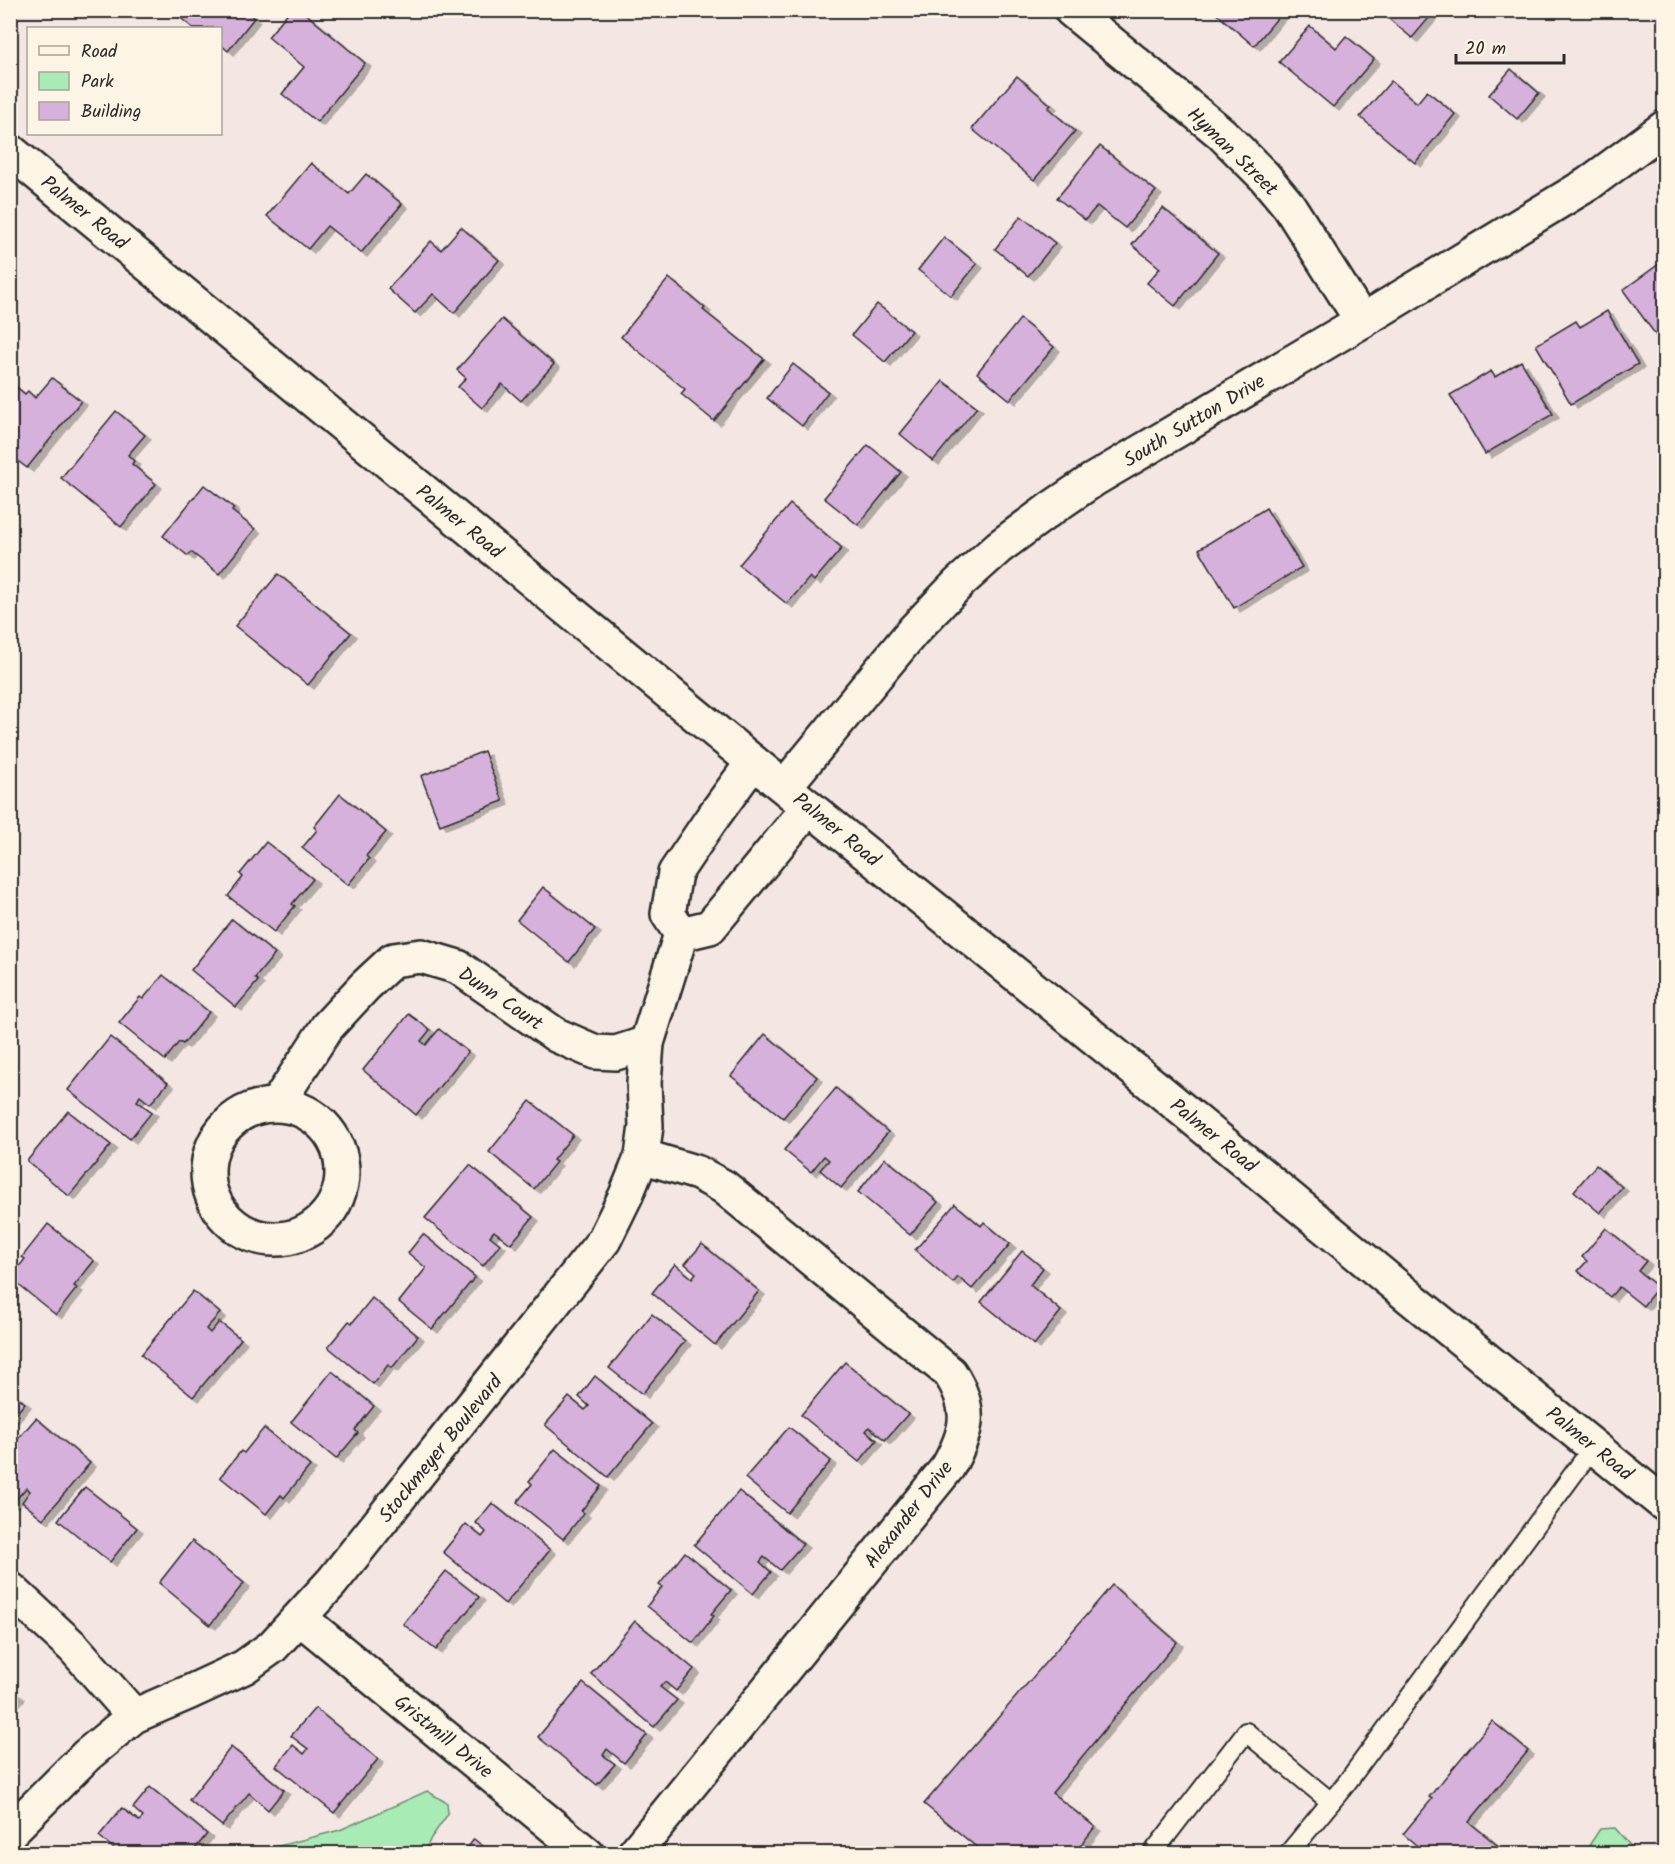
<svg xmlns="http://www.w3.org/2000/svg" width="1675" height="1864" font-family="Kalam,sans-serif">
  <defs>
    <filter id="shadow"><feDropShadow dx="6" dy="4" stdDeviation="0" flood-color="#0004"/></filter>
  </defs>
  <rect width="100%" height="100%" fill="#f4e7e3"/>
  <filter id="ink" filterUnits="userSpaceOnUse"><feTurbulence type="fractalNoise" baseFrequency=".0167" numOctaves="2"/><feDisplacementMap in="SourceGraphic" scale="12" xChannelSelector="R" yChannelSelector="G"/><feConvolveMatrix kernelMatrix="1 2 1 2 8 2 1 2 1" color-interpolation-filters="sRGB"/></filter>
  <g filter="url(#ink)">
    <g fill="#a9ebb5" stroke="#6a8b70" stroke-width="1.5">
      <path d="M427,1791L447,1803L448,1814L431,1838L424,1853H252L340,1830Z"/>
      <path d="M1615,1828L1634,1850L1633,1853H1584L1600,1829Z"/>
    </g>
    <g fill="#d5b1db" stroke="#2b2b2b" stroke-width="1.5" filter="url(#shadow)">
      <path d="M171,10H245L254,18L228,51L220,44V28H193Z"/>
      <path d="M290,10H301L365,63L317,122L282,94L304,67L268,37Z"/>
      <path d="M1212,10H1284L1254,46Z"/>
      <path d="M1388,10H1433L1434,12L1412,38L1384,15Z"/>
      <path d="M1310,26L1336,48L1346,36L1374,59L1333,107L1279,62Z"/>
      <path d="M1511,69L1539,93L1517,119L1489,95Z"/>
      <path d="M1017,76L1051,105L1048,108L1075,131L1034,180L972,129Z"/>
      <path d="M1391,81L1417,103L1427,91L1455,114L1415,163L1360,117Z"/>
      <path d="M1100,146L1156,191L1125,228L1097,206L1085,220L1057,198Z"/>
      <path d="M311,163L349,194L366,174L402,204L361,253L327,226L308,249L267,216Z"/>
      <path d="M1163,208L1218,253L1175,306L1147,283L1160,268L1132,245Z"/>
      <path d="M1021,216L1055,243L1028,276L995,249Z"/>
      <path d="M461,227L499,260L454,313L433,294L415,313L388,289L431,241L441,250Z"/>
      <path d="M944,237L977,264L951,296L918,270Z"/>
      <path d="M1659,264L1663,269L1664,267L1663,345L1623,290Z"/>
      <path d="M669,278L705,308L703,310L764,359L714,421L681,394L685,389L621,337Z"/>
      <path d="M877,304L911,331L885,362L852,335Z"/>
      <path d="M1607,311L1638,364L1571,404L1536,345L1576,321L1580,327Z"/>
      <path d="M502,319L554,364L521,401L502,384L482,408L458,387L466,378L457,370Z"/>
      <path d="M1020,319L1054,347L1010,400L977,373Z"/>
      <path d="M1521,361L1553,414L1485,454L1450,395L1491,371L1495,377Z"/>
      <path d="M793,364L828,392L802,426L767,398Z"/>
      <path d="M52,378L81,401L27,468L10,455V382L25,394L28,391L35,398Z"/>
      <path d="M943,381L977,407L933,461L900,434Z"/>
      <path d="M116,411L145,435L128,455L134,461L132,464L156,484L121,527L61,478Z"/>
      <path d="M868,445L901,472L858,525L824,498Z"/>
      <path d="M204,485L234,508L232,511L255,529L219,574L191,552L188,556L163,536Z"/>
      <path d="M790,504L842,548L814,581L810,577L787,604L739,565Z"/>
      <path d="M1266,508L1302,567L1234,608L1199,549Z"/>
      <path d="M278,574L351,633L308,685L235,626Z"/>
      <path d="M484,751L503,801L440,825L421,776Z"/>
      <path d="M340,794L386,832L366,856L369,859L348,885L302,848L317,830L314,827Z"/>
      <path d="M266,842L313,879L292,904L295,906L274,932L228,896L243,877L240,874Z"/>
      <path d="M543,887L595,929L569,962L517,920Z"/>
      <path d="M232,919L275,954L255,978L258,981L236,1007L191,970Z"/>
      <path d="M163,975L209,1012L183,1044L179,1042L165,1060L119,1023L140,997L143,999Z"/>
      <path d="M409,1014L430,1030L421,1041L426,1045L439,1029L468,1052L416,1115L363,1070Z"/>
      <path d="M765,1034L817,1077L783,1118L731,1076Z"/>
      <path d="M110,1037L168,1083L150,1104L140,1096L137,1101L152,1112L130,1139L68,1090Z"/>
      <path d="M836,1088L888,1132L841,1188L820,1170L829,1160L824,1156L811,1172L784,1150Z"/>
      <path d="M530,1101L573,1135L553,1160L556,1162L534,1189L489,1152Z"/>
      <path d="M68,1111L111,1145L69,1196L27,1161Z"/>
      <path d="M885,1158L938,1202L910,1235L858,1192Z"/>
      <path d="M470,1165L533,1217L511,1244L494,1231L490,1236L500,1244L483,1266L425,1218Z"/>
      <path d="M1596,1165L1622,1187L1600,1213L1574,1191Z"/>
      <path d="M955,1204L981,1226L984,1222L1010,1244L972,1289L958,1277L953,1283L915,1250Z"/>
      <path d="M48,1224L94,1261L74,1286L77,1288L56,1315L10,1278L25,1259L22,1257Z"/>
      <path d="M1606,1228L1646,1261L1638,1271L1658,1287L1643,1306L1619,1287L1610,1297L1578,1271L1587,1261L1582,1257Z"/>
      <path d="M423,1234L475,1277L432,1329L399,1302L426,1268L408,1253Z"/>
      <path d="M702,1244L759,1291L715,1345L652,1293L675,1264L692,1278L696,1273L685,1264Z"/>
      <path d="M1022,1251L1043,1268L1030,1285L1061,1311L1034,1345L981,1302Z"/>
      <path d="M193,1291L220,1313L206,1329L210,1333L219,1322L241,1339L193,1397L141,1355Z"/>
      <path d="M372,1298L418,1336L392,1368L388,1365L373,1384L328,1347L349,1321L352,1323Z"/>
      <path d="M652,1314L685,1341L642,1394L609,1368Z"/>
      <path d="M845,1362L908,1414L885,1440L869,1427L866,1431L877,1440L859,1462L801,1415Z"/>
      <path d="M332,1371L374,1406L355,1430L358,1433L336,1459L291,1422Z"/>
      <path d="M595,1376L652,1424L608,1477L545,1425L569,1397L585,1410L589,1406L579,1397Z"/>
      <path d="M10,1391L25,1403L10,1421Z"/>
      <path d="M36,1418L90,1463L43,1519L22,1502L30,1491L26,1488L12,1504L10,1503V1448Z"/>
      <path d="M789,1427L831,1461L787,1513L745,1478Z"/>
      <path d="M264,1428L310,1466L284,1498L281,1495L266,1514L220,1477L241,1451L244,1453Z"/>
      <path d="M555,1449L601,1486L581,1511L584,1513L563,1539L517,1502L532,1484L529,1481Z"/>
      <path d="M85,1487L137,1528L110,1562L58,1520Z"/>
      <path d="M739,1491L803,1544L780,1570L764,1557L760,1562L771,1572L753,1594L694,1545Z"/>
      <path d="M492,1503L550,1550L505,1604L443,1552L466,1524L482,1537L486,1532L476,1523Z"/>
      <path d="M192,1541L244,1583L210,1625L159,1583Z"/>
      <path d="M685,1552L731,1590L711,1614L714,1616L693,1643L647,1606L662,1587L659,1585Z"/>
      <path d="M446,1571L479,1597L436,1650L403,1624Z"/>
      <path d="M1112,1585L1177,1642L1052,1793L1095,1827L1074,1854H985L924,1804Z"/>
      <path d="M635,1621L694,1669L676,1691L665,1682L660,1687L677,1700L654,1727L591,1674Z"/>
      <path d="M583,1683L647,1735L624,1763L607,1749L603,1755L615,1764L597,1785L538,1737Z"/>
      <path d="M10,1688L19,1695L10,1706Z"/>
      <path d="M315,1708L378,1759L334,1813L276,1766L293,1745L304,1754L308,1749L291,1736Z"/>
      <path d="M1492,1721L1528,1751L1469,1822L1508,1854H1427L1403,1834L1432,1799L1429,1797Z"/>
      <path d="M231,1747L284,1790L268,1810L249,1793L222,1826L189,1800Z"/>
      <path d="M150,1787L207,1834L191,1854H120L99,1836L122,1808L139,1821L143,1817L133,1808Z"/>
      <path d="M474,1839L492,1854H463Z"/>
    </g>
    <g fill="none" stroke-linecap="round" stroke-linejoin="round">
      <defs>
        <g id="lane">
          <path d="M1152,1854L1246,1732L1331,1802"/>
          <path d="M1288,1854L1345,1785L1594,1446"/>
        </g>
        <g id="street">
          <path d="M1071,10L1221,133L1264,176L1289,206L1362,321"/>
          <path d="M785,786L913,631L959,583L999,547L1049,510L1093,480L1362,321L1588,184L1664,128"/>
          <path d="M681,934L668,914L675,873L710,821L753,762"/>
          <path d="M681,934L710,927L809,807"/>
          <path d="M277,1104L327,1027L365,986L393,960L421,956L458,967L556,1035L595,1052L616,1053L647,1043"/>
          <circle cx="275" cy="1172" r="67"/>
          <path d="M10,1589L74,1648L134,1716"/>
          <path d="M300,1618L587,1854"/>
          <path d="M10,1832L87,1755L134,1716L190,1692L244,1667L272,1647L332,1582L604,1240L626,1195L642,1156L646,1126L644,1083L647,1043L681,934"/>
          <path d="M634,1854L948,1467C968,1431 973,1409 950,1373L724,1187L698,1173L642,1156"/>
        </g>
        <path id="secondary" d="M10,151L753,762L1154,1086L1412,1299L1664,1504"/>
      </defs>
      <use href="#lane" stroke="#2b2b2b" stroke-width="22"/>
      <use href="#street" stroke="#2b2b2b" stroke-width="38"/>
      <use href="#secondary" stroke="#2b2b2b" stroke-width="38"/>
      <use href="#lane" stroke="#fcf5e5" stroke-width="18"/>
      <use href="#street" stroke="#fcf5e5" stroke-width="33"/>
      <use href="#secondary" stroke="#fcf5e5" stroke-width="33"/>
    </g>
  </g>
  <g text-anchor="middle" stroke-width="6" stroke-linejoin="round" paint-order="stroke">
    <g font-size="20" fill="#2b2b2b" stroke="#fcf5e5">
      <text transform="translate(1233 151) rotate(44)" y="7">Hyman Street</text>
      <text transform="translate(85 212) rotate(39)" y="7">Palmer Road</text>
      <text transform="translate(1194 420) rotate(-31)" y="7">South Sutton Drive</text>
      <text transform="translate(460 521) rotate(39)" y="7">Palmer Road</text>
      <text transform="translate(837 829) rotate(39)" y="7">Palmer Road</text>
      <text transform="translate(501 998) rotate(34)" y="7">Dunn Court</text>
      <text transform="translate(1214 1135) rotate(39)" y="7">Palmer Road</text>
      <text transform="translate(1590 1443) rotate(39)" y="7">Palmer Road</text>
      <text transform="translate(440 1448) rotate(-51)" y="7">Stockmeyer Boulevard</text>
      <text transform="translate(908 1514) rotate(-52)" y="7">Alexander Drive</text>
      <text transform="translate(444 1736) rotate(39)" y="7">Gristmill Drive</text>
    </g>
  </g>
  <rect width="1675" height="1864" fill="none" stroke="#fcf5e5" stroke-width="36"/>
  <rect x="18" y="18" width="1639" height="1828" fill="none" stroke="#2b2b2b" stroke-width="2" filter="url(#ink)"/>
  <rect x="27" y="27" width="195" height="108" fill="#fcf5e5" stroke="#a8a49b" stroke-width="1.5"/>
  <rect x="39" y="46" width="30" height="9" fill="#fcf5e5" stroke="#a8a49b" stroke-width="1.5"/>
  <text x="81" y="57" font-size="18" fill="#2b2b2b">Road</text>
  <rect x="39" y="72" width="30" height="18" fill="#a9ebb5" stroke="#a8a49b" stroke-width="1.5"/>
  <text x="81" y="87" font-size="18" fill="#2b2b2b">Park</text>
  <rect x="39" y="102" width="30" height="18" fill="#d5b1db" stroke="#a8a49b" stroke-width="1.5"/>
  <text x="81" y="117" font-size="18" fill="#2b2b2b">Building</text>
  <path d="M1456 54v9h108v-9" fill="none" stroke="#2b2b2b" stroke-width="3"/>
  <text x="1465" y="54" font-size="18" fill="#2b2b2b" stroke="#fcf5e5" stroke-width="4.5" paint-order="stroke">20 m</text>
</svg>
